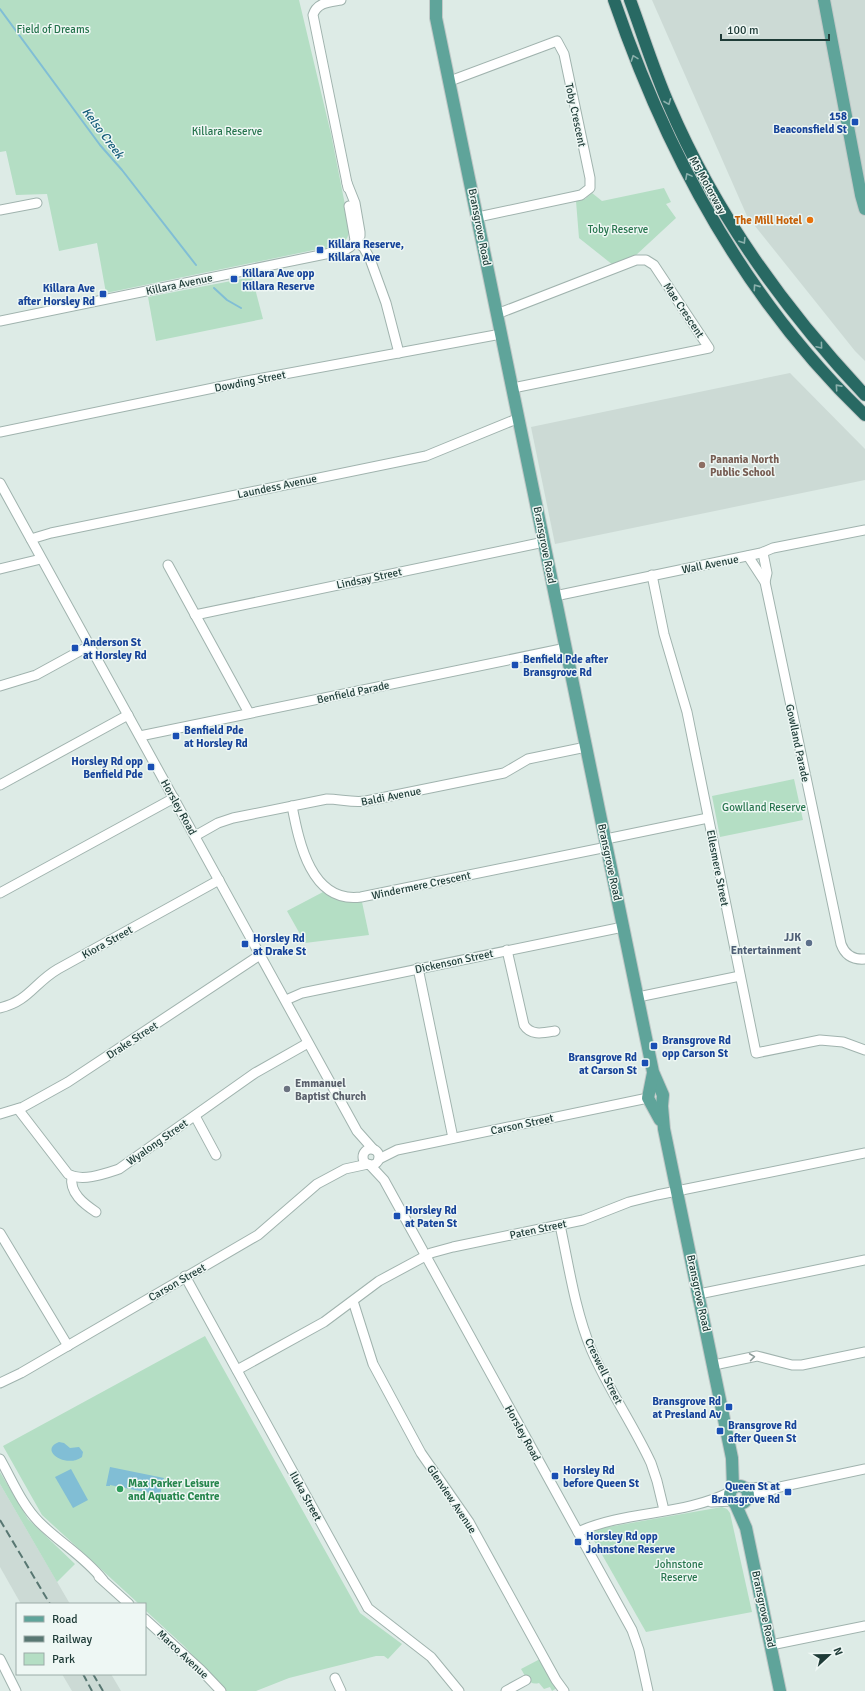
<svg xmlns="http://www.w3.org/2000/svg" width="865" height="1691" font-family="Signika,sans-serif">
  <rect width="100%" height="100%" fill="#ddebe6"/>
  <g fill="#ccdad5">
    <path d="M652,0H865V361L855,351L747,216Z"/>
    <path d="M790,373L865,449V480L555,544L531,427Z"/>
    <path d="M0,1484L70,1604H21L0,1567Z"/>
    <path d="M62,1674H111L121,1691H72Z"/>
  </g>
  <g fill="#b4dec4">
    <path d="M0,0H299L331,134L349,225C351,248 333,246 314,250L106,293L97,243L59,251L47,194L16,195L6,151L0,152Z"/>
    <path d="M664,188L671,202L666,204L676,218L635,256L613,265L579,238L576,201L585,199L592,193L602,201Z"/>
    <path d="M252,277L263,319L156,341L148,297Z"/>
    <path d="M794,779L803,820L720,837L712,796Z"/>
    <path d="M323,892L342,901L362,902L369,935L305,943L287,911Z"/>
    <path d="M205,1336L360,1613L402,1644L388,1659L384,1656H376L289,1678L256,1691H226L184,1646L145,1610V1604H139L42,1515L3,1446Z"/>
    <path d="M0,1472L28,1519L75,1564L57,1582L0,1484Z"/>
    <path d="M722,1507L727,1509L730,1513L752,1612L646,1632L592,1537L594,1532L602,1528Z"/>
    <path d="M540,1659L557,1688L552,1691L550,1687L544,1689L539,1683C529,1686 526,1677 521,1669Z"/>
  </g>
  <g fill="#81bed5">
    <path d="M59,1442L64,1443L70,1448L79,1447L83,1452L82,1457C66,1469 38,1450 59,1442Z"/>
    <path d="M110,1467L164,1478L160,1495L110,1485V1486H106Z"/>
    <path d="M71,1469L88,1500L73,1508L55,1477Z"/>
  </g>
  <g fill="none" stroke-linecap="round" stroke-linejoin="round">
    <g stroke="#81bed5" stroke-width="2">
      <path d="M0,9L100,145L122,170L196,265"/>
      <path d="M214,288L227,300L241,308"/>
    </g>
    <defs>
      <g id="minor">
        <path d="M341,0C330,2 317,2 313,15L348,188"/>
        <path d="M450,81L557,41L564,54L590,178V188L581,195L478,217"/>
        <path d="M349,206L355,240L364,248L370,259L386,303L399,353"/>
        <path d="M0,210L37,203"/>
        <path d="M497,314L636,260H646L654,265L709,348L513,388"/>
        <path d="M0,321L345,250L350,247L360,236V232L355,203L347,183"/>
        <path d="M0,432L252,380L501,334"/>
        <path d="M0,483L357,1131L373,1149"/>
        <path d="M31,539L51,533L426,456L519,418"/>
        <path d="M763,553L767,573L765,582"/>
        <path d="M748,556L765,582L841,944C845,955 853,960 865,959"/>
        <path d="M168,565L249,713"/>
        <path d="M0,569L41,559"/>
        <path d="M652,575L664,634L687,712L756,1053L820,1040L843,1042L865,1050"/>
        <path d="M555,596L761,553L773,548L865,530"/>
        <path d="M195,615L544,542"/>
        <path d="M0,686L36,675L89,646"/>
        <path d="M140,736L566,648"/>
        <path d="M0,785L128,715"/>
        <path d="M292,806C299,842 311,904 361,897L607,847"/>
        <path d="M195,836L218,823L233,818L327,799C340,799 352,803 366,801L504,773L528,759L586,747"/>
        <path d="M606,839L708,818"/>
        <path d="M0,893L174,798"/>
        <path d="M507,950L524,1025C531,1036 543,1033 555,1031"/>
        <path d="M418,968L453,1138"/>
        <path d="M638,997L740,976"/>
        <path d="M286,1000L302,993L623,927"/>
        <path d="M0,1008C29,1001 34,983 58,969L219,880"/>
        <path d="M18,1109L68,1174C82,1182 104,1174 119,1169L255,1073L308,1043"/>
        <path d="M0,1114L23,1107L68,1082L260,955"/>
        <path d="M195,1116L216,1155"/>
        <circle cx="371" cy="1157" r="8"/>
        <path d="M379,1159L397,1150L648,1098"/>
        <path d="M370,1165L384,1180L632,1630L639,1650L648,1691"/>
        <path d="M72,1176C69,1193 84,1204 96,1212"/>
        <path d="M560,1225C569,1267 575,1310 591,1349C608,1389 633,1424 651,1463L657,1481L664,1510"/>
        <path d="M0,1233L68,1346"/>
        <path d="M185,1276L368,1608L431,1657L459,1691"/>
        <path d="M699,1294L865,1260"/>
        <path d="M353,1301L373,1364L421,1453L469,1522L556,1680L564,1691"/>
        <path d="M714,1365L757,1356L792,1365H802L865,1352"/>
        <path d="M237,1370L324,1322L379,1281L431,1253L453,1247L583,1220L629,1202L657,1195L865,1153"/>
        <path d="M0,1383L21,1373L258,1235L317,1184L345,1169L368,1164"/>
        <path d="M0,1459C12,1480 22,1505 39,1522C60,1543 84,1556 103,1580"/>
        <path d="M746,1488L769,1487"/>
        <path d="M748,1498L780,1487L865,1469"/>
        <path d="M711,1502L733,1501"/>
        <path d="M578,1532C626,1510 683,1516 730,1492"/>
        <path d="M99,1577L129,1604"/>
        <path d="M145,1619L201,1670L221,1691"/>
        <path d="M771,1645L865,1626"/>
        <path d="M0,1659L16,1691"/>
        <path d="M335,1678L341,1691"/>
        <path d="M506,1691L526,1680"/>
      </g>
      <g id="major">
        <path d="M436,0V18L653,1072L663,1095L662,1106L664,1129L732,1458L733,1488"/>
        <path d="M824,0L861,195L865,209"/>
        <path d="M653,1073L648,1098L660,1120"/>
        <circle cx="739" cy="1495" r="9"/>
        <path d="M735,1503L746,1528L780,1691"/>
      </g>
      <g id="highway">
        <path d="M614,0C667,155 745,300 865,415"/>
        <path d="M630,0C643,35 654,71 669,105C715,213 785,310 865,395"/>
      </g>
    </defs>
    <use href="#minor" stroke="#a0b3ae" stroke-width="11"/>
    <use href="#major" stroke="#c0c8c7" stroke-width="14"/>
    <use href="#highway" stroke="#c0c8c7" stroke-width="14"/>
    <use href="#minor" stroke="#fff" stroke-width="9"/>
    <use href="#major" stroke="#5fa49a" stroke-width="12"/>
    <use href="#highway" stroke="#286963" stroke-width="12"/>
    <g stroke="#587772" stroke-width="2" stroke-dasharray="8 4" stroke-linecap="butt">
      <path d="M0,1520L50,1604"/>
      <path d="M83,1674L92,1691"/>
      <path d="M93,1674L103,1691"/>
    </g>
  </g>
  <defs><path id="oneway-chevron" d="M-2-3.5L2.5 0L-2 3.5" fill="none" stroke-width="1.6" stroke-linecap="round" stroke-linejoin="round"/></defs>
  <g stroke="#8bb0ac">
    <use href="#oneway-chevron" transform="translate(634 58) rotate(-110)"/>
    <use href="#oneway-chevron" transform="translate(668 102) rotate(68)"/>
    <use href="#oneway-chevron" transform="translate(688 176) rotate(-118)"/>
    <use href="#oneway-chevron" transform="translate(743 241) rotate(58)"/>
    <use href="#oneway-chevron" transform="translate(756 287) rotate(-125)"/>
    <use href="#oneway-chevron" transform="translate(820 346) rotate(50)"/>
    <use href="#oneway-chevron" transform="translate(838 387) rotate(-132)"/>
  </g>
  <use stroke="#8e9d9b" href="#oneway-chevron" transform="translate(752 1357) rotate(-8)"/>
  <g fill="#1a4fb4" stroke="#eef7f4" stroke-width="1.5">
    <rect x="851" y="118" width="8" height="8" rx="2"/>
    <rect x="316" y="246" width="8" height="8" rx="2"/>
    <rect x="230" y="275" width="8" height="8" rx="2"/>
    <rect x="99" y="290" width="8" height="8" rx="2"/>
    <rect x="71" y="644" width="8" height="8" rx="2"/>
    <rect x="511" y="661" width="8" height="8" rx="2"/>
    <rect x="172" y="732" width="8" height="8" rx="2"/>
    <rect x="147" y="763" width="8" height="8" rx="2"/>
    <rect x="241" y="940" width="8" height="8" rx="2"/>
    <rect x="650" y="1042" width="8" height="8" rx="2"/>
    <rect x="641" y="1059" width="8" height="8" rx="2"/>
    <rect x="393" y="1212" width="8" height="8" rx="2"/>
    <rect x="725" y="1403" width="8" height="8" rx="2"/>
    <rect x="716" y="1427" width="8" height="8" rx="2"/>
    <rect x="551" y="1472" width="8" height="8" rx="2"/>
    <rect x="784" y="1488" width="8" height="8" rx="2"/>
    <rect x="574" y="1538" width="8" height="8" rx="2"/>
  </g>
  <circle fill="#e8710a" stroke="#eef7f4" stroke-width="1.5" cx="810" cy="220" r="4"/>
  <circle fill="#8d6e63" stroke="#eef7f4" stroke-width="1.5" cx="702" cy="465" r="4"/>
  <circle fill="#5c6f8a" stroke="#eef7f4" stroke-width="1.5" cx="809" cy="943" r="4"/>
  <circle fill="#6b7280" stroke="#eef7f4" stroke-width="1.5" cx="287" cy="1089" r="4"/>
  <circle fill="#2e9e5b" stroke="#eef7f4" stroke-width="1.5" cx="120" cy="1489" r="4"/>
  <g text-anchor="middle" stroke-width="3" stroke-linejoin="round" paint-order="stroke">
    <g font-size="11" fill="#26744d" stroke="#eef7f4">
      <text x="53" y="33">Field of Dreams</text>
      <text x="227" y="135">Killara Reserve</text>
      <text x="618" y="233">Toby Reserve</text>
      <text x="764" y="811">Gowlland Reserve</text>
      <text x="679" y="1568">Johnstone<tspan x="679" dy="13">Reserve</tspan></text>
    </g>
    <g font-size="11" fill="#1e3b37" stroke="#eef7f4">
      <text transform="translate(576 115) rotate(78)" y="4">Toby Crescent</text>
      <text transform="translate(708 185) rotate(61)" y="4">M5 Motorway</text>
      <text transform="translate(480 227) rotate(79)" y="4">Bransgrove Road</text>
      <text transform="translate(179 284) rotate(-12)" y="4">Killara Avenue</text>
      <text transform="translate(684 310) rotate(56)" y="4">Mae Crescent</text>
      <text transform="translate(250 381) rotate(-11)" y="4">Dowding Street</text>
      <text transform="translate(277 486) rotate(-12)" y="4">Laundess Avenue</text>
      <text transform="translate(545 545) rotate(79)" y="4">Bransgrove Road</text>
      <text transform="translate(710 564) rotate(-11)" y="4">Wall Avenue</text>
      <text transform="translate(369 578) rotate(-12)" y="4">Lindsay Street</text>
      <text transform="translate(353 692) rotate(-12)" y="4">Benfield Parade</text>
      <text transform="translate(798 743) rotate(78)" y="4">Gowlland Parade</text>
      <text transform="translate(391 796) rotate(-11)" y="4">Baldi Avenue</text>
      <text transform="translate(179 807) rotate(61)" y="4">Horsley Road</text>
      <text transform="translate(610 862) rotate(78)" y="4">Bransgrove Road</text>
      <text transform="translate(718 868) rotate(79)" y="4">Ellesmere Street</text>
      <text transform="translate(421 885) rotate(-12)" y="4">Windermere Crescent</text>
      <text transform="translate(107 942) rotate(-29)" y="4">Kiora Street</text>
      <text transform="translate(454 961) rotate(-12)" y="4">Dickenson Street</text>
      <text transform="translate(132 1040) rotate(-33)" y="4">Drake Street</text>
      <text transform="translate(522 1124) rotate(-12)" y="4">Carson Street</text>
      <text transform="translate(157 1142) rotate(-35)" y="4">Wyalong Street</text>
      <text transform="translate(538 1229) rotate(-12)" y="4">Paten Street</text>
      <text transform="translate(177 1282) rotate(-30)" y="4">Carson Street</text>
      <text transform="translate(699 1293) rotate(78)" y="4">Bransgrove Road</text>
      <text transform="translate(604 1371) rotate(64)" y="4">Creswell Street</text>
      <text transform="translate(523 1433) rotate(61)" y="4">Horsley Road</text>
      <text transform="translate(306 1496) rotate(61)" y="4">Iluka Street</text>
      <text transform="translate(452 1499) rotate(56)" y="4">Glenview Avenue</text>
      <text transform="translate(764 1609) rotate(78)" y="4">Bransgrove Road</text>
      <text transform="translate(183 1654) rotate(43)" y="4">Marco Avenue</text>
    </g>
    <g font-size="11" font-weight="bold" fill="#164399" stroke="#eef7f4" text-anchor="start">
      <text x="847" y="120" text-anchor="end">158<tspan x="847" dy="13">Beaconsfield St</tspan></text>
      <text x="328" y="248">Killara Reserve,<tspan x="328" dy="13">Killara Ave</tspan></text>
      <text x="242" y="277">Killara Ave opp<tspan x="242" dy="13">Killara Reserve</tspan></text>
      <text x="95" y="292" text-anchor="end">Killara Ave<tspan x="95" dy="13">after Horsley Rd</tspan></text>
      <text x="83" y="646">Anderson St<tspan x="83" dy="13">at Horsley Rd</tspan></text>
      <text x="523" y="663">Benfield Pde after<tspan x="523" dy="13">Bransgrove Rd</tspan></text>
      <text x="184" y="734">Benfield Pde<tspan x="184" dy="13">at Horsley Rd</tspan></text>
      <text x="143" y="765" text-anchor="end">Horsley Rd opp<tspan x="143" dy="13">Benfield Pde</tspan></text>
      <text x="253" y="942">Horsley Rd<tspan x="253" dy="13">at Drake St</tspan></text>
      <text x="662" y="1044">Bransgrove Rd<tspan x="662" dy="13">opp Carson St</tspan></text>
      <text x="637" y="1061" text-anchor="end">Bransgrove Rd<tspan x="637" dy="13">at Carson St</tspan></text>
      <text x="405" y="1214">Horsley Rd<tspan x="405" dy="13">at Paten St</tspan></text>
      <text x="721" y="1405" text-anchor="end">Bransgrove Rd<tspan x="721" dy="13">at Presland Av</tspan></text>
      <text x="728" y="1429">Bransgrove Rd<tspan x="728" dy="13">after Queen St</tspan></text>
      <text x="563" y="1474">Horsley Rd<tspan x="563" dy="13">before Queen St</tspan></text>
      <text x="780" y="1490" text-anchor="end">Queen St at<tspan x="780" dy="13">Bransgrove Rd</tspan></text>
      <text x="586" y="1540">Horsley Rd opp<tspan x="586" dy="13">Johnstone Reserve</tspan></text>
    </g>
    <g font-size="11" font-weight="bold" fill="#c56008" stroke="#eef7f4" text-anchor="end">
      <text x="802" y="224">The Mill Hotel</text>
    </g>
    <g font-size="11" font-weight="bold" fill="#785e54" stroke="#eef7f4" text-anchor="start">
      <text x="710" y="463">Panania North<tspan x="710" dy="13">Public School</tspan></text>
    </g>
    <g font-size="11" font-weight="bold" fill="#4e5e75" stroke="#eef7f4" text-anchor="end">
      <text x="801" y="941">JJK<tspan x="801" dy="13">Entertainment</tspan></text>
    </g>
    <g font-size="11" font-weight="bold" fill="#5b616d" stroke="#eef7f4" text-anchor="start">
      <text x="295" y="1087">Emmanuel<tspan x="295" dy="13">Baptist Church</tspan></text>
    </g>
    <g font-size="11" font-weight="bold" fill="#27864d" stroke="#eef7f4" text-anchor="start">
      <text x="128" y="1487">Max Parker Leisure<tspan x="128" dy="13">and Aquatic Centre</tspan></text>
    </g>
    <g font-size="12" font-style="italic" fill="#155d7a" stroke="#eef7f4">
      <text transform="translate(103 133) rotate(53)" y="4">Kelso Creek</text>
    </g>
  </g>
  <rect x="16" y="1603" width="130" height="72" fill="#eef7f4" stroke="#9baca8"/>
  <rect x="24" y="1616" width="20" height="6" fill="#5fa49a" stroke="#9baca8"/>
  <text x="52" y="1623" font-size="12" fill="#1e3b37">Road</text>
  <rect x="24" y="1636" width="20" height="6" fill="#587772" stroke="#9baca8"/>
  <text x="52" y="1643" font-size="12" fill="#1e3b37">Railway</text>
  <rect x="24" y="1653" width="20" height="12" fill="#b4dec4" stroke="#9baca8"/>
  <text x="52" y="1663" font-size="12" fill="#1e3b37">Park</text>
  <g transform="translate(829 1655) rotate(68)" stroke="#eef7f4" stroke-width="3" paint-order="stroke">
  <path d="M0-3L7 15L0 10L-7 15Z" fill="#1e3b37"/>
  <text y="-6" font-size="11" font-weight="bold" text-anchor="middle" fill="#1e3b37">N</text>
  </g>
  <path d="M721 34v6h108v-6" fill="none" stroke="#1e3b37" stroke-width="2"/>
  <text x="727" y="34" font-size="12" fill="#1e3b37" stroke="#eef7f4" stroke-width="3" paint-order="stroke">100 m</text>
</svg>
